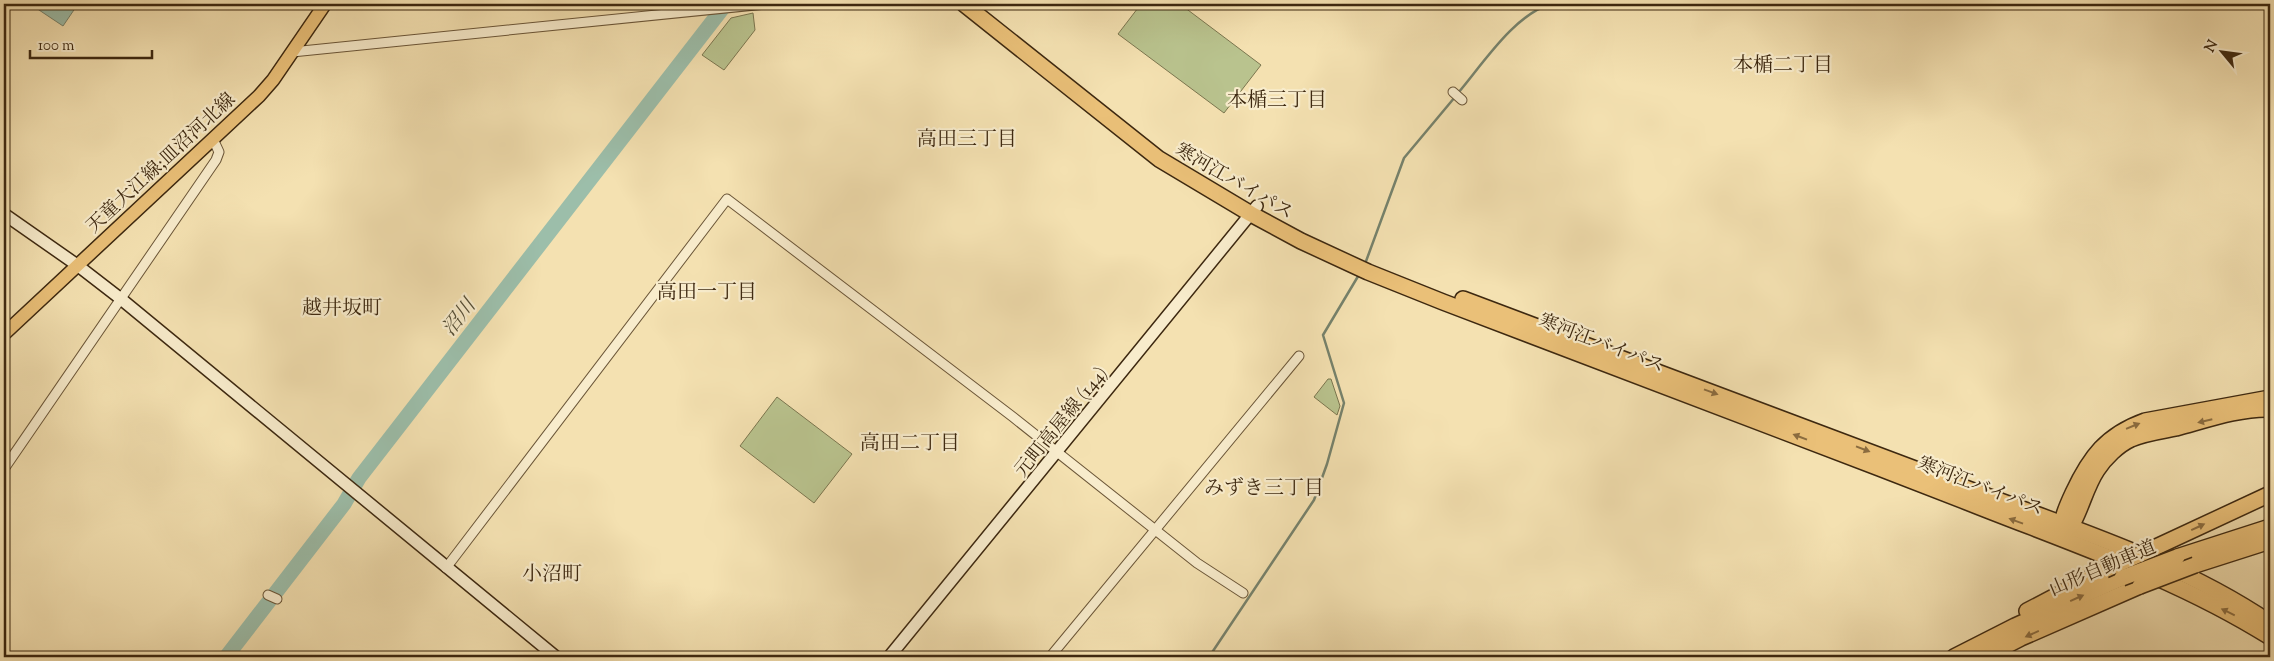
<svg xmlns="http://www.w3.org/2000/svg" width="2274" height="661" font-family="'Sorts Mill Goudy','Noto Serif JP',serif">
  <rect width="100%" height="100%" fill="#f4e1b1"/>
  <filter id="stains"><feTurbulence type="fractalNoise" baseFrequency=".004" numOctaves="4"/><feColorMatrix values="0 0 0 0 .2 0 0 0 0 .09 0 0 0 0 .02 0 0 0 .5 -.17"/></filter>
  <radialGradient id="worn" r=".72"><stop offset=".6" stop-color="#630" stop-opacity="0"/><stop offset="1" stop-color="#630" stop-opacity=".3"/></radialGradient>
  <g fill="#b9c38e" stroke="#7b764f">
    <path d="M1141,4H1180L1261,65L1224,113L1118,34Z"/>
    <path d="M753,13L755,30L724,70L702,55L731,18Z"/>
    <path d="M1328,379H1331L1340,406L1337,415L1314,397Z"/>
    <path d="M777,397L852,454L814,503L740,446Z"/>
  </g>
  <path fill="#9cbeaa" stroke="#76826c" d="M30,4H78L63,26Z"/>
  <g fill="none" stroke-linecap="round" stroke-linejoin="round">
    <g stroke="#76826c" stroke-width="2.5">
      <path d="M1458,93C1482,65 1515,13 1552,4"/>
      <path d="M1365,264L1404,158L1455,97"/>
      <path d="M1209,657L1314,500L1327,464L1344,403L1323,335L1360,273"/>
    </g>
    <path stroke="#9cbeaa" stroke-width="15" d="M226,657L344,504L359,478L726,4"/>
    <defs>
      <g id="street">
        <path d="M292,52L765,4"/>
        <path d="M1453,92L1462,100"/>
        <path d="M4,469L216,160L219,152L213,139"/>
        <path d="M446,568L727,199L1013,417L1197,563L1243,593"/>
        <path d="M268,595L277,599"/>
        <path d="M1050,657L1299,356"/>
      </g>
      <g id="secondary">
        <path d="M4,214L77,265L121,299L556,657"/>
        <path d="M889,657L1257,206"/>
      </g>
      <path id="primary" d="M4,334L259,96L273,80L325,4"/>
      <g id="highway">
        <path d="M964,4L1159,159L1251,214L1301,241L1368,272L1443,302C1618,369 1793,434 1967,502C2070,543 2176,578 2270,637"/>
        <path d="M1463,299C1627,360 1791,422 1955,484C2061,525 2176,559 2270,623"/>
        <path d="M2270,398L2145,421C2106,435 2090,457 2073,493C2066,508 2060,521 2062,538C2080,519 2083,491 2097,470C2105,458 2118,445 2131,439C2145,433 2161,431 2176,428C2206,420 2239,408 2270,409"/>
        <path d="M2154,548L2270,494"/>
        <path d="M2177,557L2270,527"/>
        <path d="M2195,565L2270,541"/>
        <path d="M2027,611L2105,570"/>
        <path d="M1954,657L2015,626L2122,578"/>
        <path d="M1984,657L2021,638L2140,586"/>
      </g>
    </defs>
    <use href="#street" stroke="#6b5638" stroke-width="11"/>
    <use href="#secondary" stroke="#3d2810" stroke-width="14"/>
    <use href="#primary" stroke="#3d2810" stroke-width="15"/>
    <use href="#highway" stroke="#3d2810" stroke-width="18"/>
    <use href="#street" stroke="#f8eccc" stroke-width="9"/>
    <use href="#secondary" stroke="#f8eccc" stroke-width="11"/>
    <use href="#primary" stroke="#eac078" stroke-width="12"/>
    <use href="#highway" stroke="#eac078" stroke-width="15"/>
    <defs>
      <g id="highway-bridge">
        <path d="M2105,570L2154,548"/>
        <path d="M2122,578L2177,557"/>
        <path d="M2140,586L2195,565"/>
      </g>
    </defs>
    <use href="#highway-bridge" stroke="#3d2810" stroke-width="18" stroke-linecap="butt"/>
    <use href="#highway-bridge" stroke="#eac078" stroke-width="15"/>
  </g>
  <defs><path id="oneway-solid" d="M-6-.8H1V-3.2L6.5 0L1 3.2V.8H-6Z" transform="scale(1.25)"/></defs>
  <g fill="#8b6c3f">
    <use href="#oneway-solid" transform="translate(1711 392) rotate(20)"/>
    <use href="#oneway-solid" transform="translate(2205 421) rotate(167)"/>
    <use href="#oneway-solid" transform="translate(2133 426) rotate(-22)"/>
    <use href="#oneway-solid" transform="translate(1800 437) rotate(-159)"/>
    <use href="#oneway-solid" transform="translate(1863 449) rotate(21)"/>
    <use href="#oneway-solid" transform="translate(2016 521) rotate(-160)"/>
    <use href="#oneway-solid" transform="translate(2198 527) rotate(-25)"/>
    <use href="#oneway-solid" transform="translate(2077 598) rotate(-24)"/>
    <use href="#oneway-solid" transform="translate(2228 612) rotate(-154)"/>
    <use href="#oneway-solid" transform="translate(2032 634) rotate(156)"/>
  </g>
  <g text-anchor="middle" stroke-width="4.5" stroke-linejoin="round" paint-order="stroke">
    <g font-size="19" fill="#3d2810" stroke="#f8eccc">
      <text transform="translate(160 162) rotate(-43)" y="7">天童大江線;皿沼河北線</text>
      <text transform="translate(1235 180) rotate(30)" y="7">寒河江バイパス</text>
      <text transform="translate(1602 342) rotate(21)" y="7">寒河江バイパス</text>
      <text transform="translate(1060 421) rotate(-51)" y="7">元町高屋線 (144)</text>
      <text transform="translate(1981 485) rotate(21)" y="7">寒河江バイパス</text>
      <text transform="translate(2102 567) rotate(-23)" y="7">山形自動車道</text>
    </g>
    <g font-size="20" fill="#3d2810" stroke="#f8eccc">
      <text x="1783" y="71">本楯二丁目</text>
      <text x="1277" y="106">本楯三丁目</text>
      <text x="967" y="145">高田三丁目</text>
      <text x="707" y="298">高田一丁目</text>
      <text x="342" y="314">越井坂町</text>
      <text x="910" y="449">高田二丁目</text>
      <text x="1264" y="494">みずき三丁目</text>
      <text x="552" y="580">小沼町</text>
    </g>
    <g font-size="20" font-style="italic" fill="#554e36" stroke="#f8eccc">
      <text transform="translate(458 317) rotate(-52)" y="7">沼川</text>
    </g>
  </g>
  <rect width="2274" height="661" fill="none" stroke="#f4e1b1" stroke-width="20"/>
  <rect x="5" y="5" width="2264" height="651" fill="none" stroke="#3d2810" stroke-width="2.5"/>
  <rect x="10" y="10" width="2254" height="641" fill="none" stroke="#3d2810"/>
  <g transform="translate(2222 52) rotate(299)" stroke="#f8eccc" stroke-width="4" paint-order="stroke">
  <path d="M0-4L9 19L0 12L-9 19Z" fill="#3d2810"/>
  <text y="-8" font-size="14" font-weight="bold" text-anchor="middle" fill="#3d2810">N</text>
  </g>
  <path d="M30 50v8h122v-8" fill="none" stroke="#3d2810" stroke-width="2.5"/>
  <text x="38" y="50" font-size="15" fill="#3d2810" stroke="#f8eccc" stroke-width="4" paint-order="stroke">100 m</text>
  <rect width="100%" height="100%" filter="url(#stains)"/>
  <rect width="100%" height="100%" fill="url(#worn)"/>
</svg>
